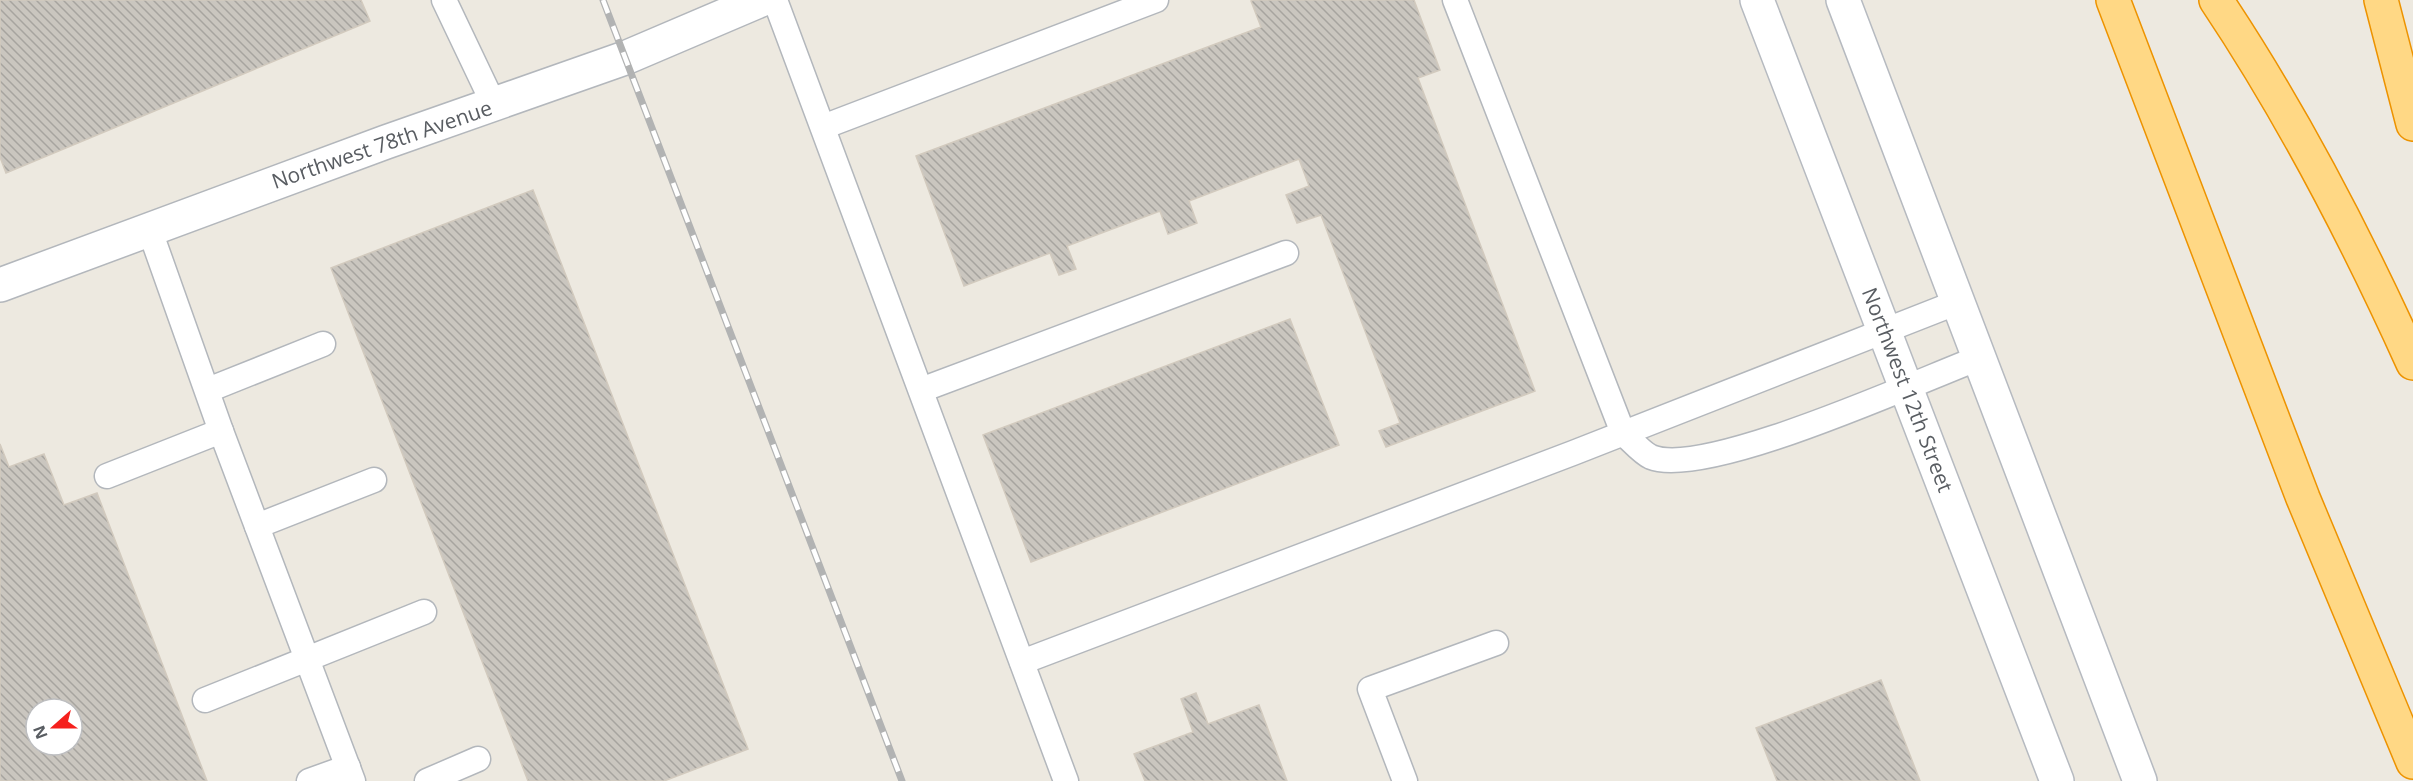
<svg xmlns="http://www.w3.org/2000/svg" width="2413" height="781" font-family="'Open Sans',sans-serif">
  <defs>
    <pattern id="building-back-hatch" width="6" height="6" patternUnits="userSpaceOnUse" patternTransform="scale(1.5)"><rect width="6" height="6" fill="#cac6bf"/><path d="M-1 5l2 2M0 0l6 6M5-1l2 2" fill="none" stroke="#a7a49f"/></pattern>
  </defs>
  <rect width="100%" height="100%" fill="#ede9e0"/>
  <g fill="url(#building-back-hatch)" stroke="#d2cabe" stroke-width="1.5" fill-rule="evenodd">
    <path d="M0,0H361L370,21L6,173L0,157Z"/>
    <path d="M1414,0L1440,70L1418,78L1535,391L1386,447L1379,431L1400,423L1321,215L1297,223L1286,195L1309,186L1299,159L1189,201L1197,223L1168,234L1160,211L1067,246L1076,269L1059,275L1050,253L964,286L916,156L1261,27L1251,1L1254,0Z"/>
    <path d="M533,190L748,749L664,781H528L331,268Z"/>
    <path d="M1290,319L1339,445L1031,562L983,435Z"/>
    <path d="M0,444L9,467L44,454L64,505L97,493L207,781H0ZM36,709H72V745H36Z"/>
    <path d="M1881,680L1920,781H1777L1756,728Z"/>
    <path d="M1196,693L1208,724L1259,705L1287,781H1145L1134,754L1193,732L1181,699Z"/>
  </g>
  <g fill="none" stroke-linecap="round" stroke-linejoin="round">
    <defs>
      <g id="service">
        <path d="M444,0L494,105"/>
        <path d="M775,0L1066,781"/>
        <path d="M1455,0L1623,433C1631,440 1642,453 1651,457C1705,479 1918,381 1979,358"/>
        <path d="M823,127L1156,0"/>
        <path d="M149,228L221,431L353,781"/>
        <path d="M208,390L323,344"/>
        <path d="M921,390L1286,253"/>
        <path d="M107,476L221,431"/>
        <path d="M257,526L374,480"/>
        <path d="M1022,662L1573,453L1958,302"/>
        <path d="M205,700L424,612"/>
        <path d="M309,781L348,767"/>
        <path d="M427,781L478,759"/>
        <path d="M1405,781L1370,689L1496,643"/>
      </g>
      <path id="minor" d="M0,285L386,142L625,58L761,0"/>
      <g id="secondary">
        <path d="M1757,0L2057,781"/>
        <path d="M1843,0L2140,781"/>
      </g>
      <g id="motorway">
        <path d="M2113,0L2303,498L2413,762"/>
        <path d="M2216,0C2293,115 2356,237 2413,363"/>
        <path d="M2381,0L2413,124"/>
      </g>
    </defs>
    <use href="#service" stroke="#b3b7bc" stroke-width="27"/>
    <use href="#minor" stroke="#b3b7bc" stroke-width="36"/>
    <use href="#secondary" stroke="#b6bac0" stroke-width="36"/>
    <use href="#motorway" stroke="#ed9300" stroke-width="36"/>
    <use href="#service" stroke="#fff" stroke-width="24"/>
    <use href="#minor" stroke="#fff" stroke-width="33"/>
    <use href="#secondary" stroke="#fff" stroke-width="33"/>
    <use href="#motorway" stroke="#ffd885" stroke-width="33"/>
    <defs>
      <path id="rail" d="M603,0L902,781"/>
    </defs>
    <use href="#rail" stroke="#b2b3b3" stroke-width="7"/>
    <use href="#rail" stroke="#fff" stroke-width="4.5" stroke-dasharray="14" stroke-linecap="butt"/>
  </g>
  <g text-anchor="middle" stroke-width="6" stroke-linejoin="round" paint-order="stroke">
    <g font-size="21" fill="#595d62" stroke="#fff">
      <text transform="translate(382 145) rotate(-19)" y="7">Northwest 78th Avenue</text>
      <text transform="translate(1907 390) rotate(69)" y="7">Northwest 12th Street</text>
    </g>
  </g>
  <g transform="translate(54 727) rotate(249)"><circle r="28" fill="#ffffff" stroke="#bdbec0" stroke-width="1.5"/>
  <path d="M0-4.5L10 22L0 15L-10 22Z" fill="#f5201d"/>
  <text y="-9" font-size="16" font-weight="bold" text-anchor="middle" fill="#595d62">N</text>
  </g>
</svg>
